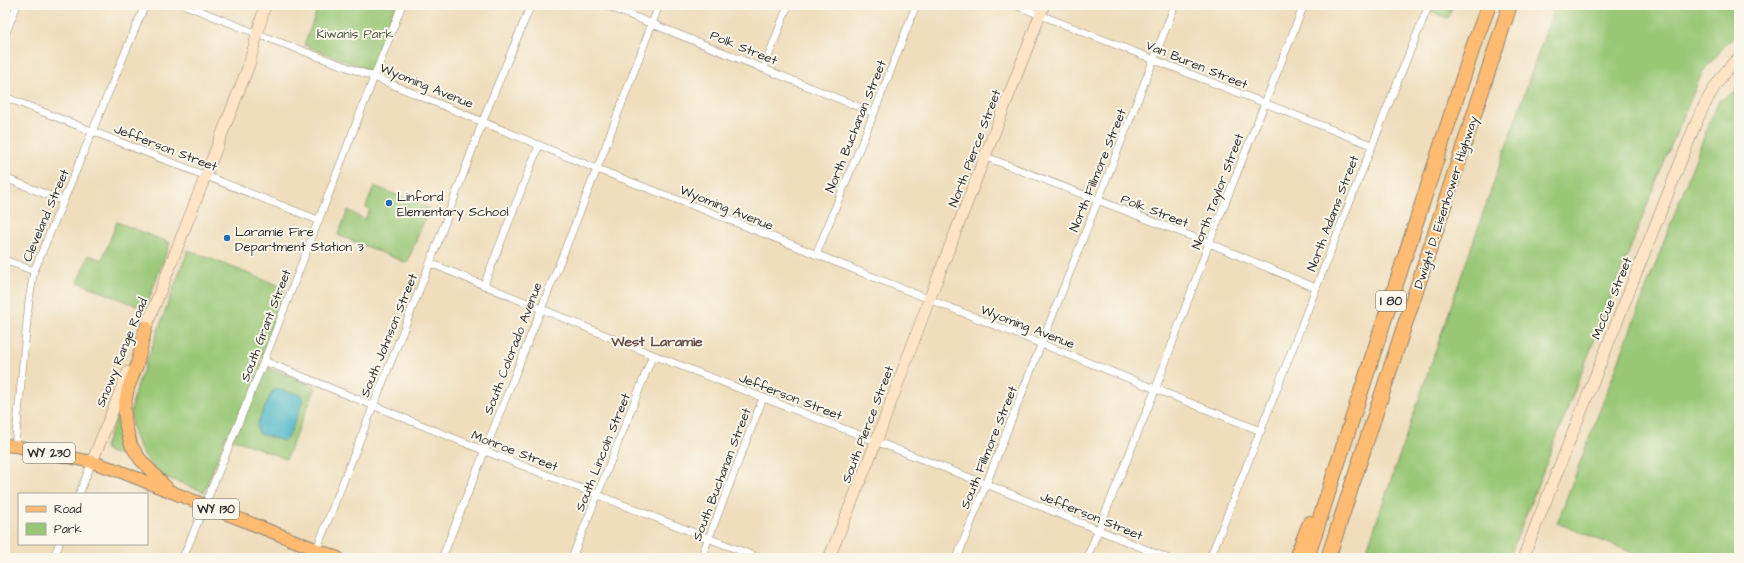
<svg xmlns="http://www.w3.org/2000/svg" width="1744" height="563" font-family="'Architects Daughter',sans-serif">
  <rect width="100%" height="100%" fill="#fbf7ec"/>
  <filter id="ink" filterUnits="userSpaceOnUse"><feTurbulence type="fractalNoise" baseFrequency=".025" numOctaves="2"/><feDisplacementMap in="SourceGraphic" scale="8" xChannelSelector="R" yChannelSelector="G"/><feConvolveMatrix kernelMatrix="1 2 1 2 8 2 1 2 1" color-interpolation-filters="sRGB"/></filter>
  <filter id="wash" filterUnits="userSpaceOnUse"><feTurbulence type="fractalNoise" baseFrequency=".012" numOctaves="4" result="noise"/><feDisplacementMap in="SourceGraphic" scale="16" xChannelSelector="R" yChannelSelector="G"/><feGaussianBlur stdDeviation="0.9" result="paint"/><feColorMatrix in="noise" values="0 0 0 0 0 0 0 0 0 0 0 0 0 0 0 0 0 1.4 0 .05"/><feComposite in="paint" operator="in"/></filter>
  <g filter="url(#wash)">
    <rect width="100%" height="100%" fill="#efddbb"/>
    <g fill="#99c776" stroke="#627950">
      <path d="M319,5H396L371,71L304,45Z"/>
      <path d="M1414,5H1453L1448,18Z"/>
      <path d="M1555,5H1739V33L1725,45L1702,73L1666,157L1509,558H1364Z"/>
      <path d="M1739,83V558H1646L1557,523L1713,113L1719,101L1731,94L1734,95Z"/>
      <path d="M374,186L429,208L407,263L338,235L348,210L364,220L370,210L366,207Z"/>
      <path d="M117,222L170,243L145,309L78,282L89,255L102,260Z"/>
      <path d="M188,250L285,288L259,364L316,387L286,459L226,436L204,492L158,474L140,449L132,428L131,411L135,392Z"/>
      <path d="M122,403L134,459L108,452L105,447Z"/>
    </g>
    <path fill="#4ab6c7" stroke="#3a7079" d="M278,389L300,395L303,400L289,436L284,441L260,434L257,429V424L272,392Z"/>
  </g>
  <g filter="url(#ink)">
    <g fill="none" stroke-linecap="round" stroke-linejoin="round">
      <defs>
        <g id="street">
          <path d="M185,5L273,40L374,77L597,169L707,211L1261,431"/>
          <path d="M605,5L874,113"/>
          <path d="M1015,5L1371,145"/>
          <path d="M5,35L17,5"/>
          <path d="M764,68L788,5"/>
          <path d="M5,97L318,220"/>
          <path d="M986,157L1209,243L1316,288"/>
          <path d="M5,178L63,201"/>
          <path d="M816,255L874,113L916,5"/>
          <path d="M5,260L34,271"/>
          <path d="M430,263L653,355L986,484L1167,558"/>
          <path d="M484,285L539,145"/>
          <path d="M264,361L485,451L759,558"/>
          <path d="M15,446L29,300L34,271L145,5"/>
          <path d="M79,494L92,462"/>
          <path d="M54,558L59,544"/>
          <path d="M183,558L264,361L402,5"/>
          <path d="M313,558L430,263L489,105L531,5"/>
          <path d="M442,558L597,169L659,5"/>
          <path d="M572,558L653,355"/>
          <path d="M701,558L763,398"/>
          <path d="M957,558L1175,5"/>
          <path d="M1087,558L1156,388L1209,243L1304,5"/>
          <path d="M1210,558C1284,374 1353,188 1429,5"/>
        </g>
        <g id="secondary">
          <path d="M143,335L249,65L265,5"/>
          <path d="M92,462L128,372"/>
          <path d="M829,558L876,442L929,300L1044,5"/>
          <path d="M1523,558L1694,128C1705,101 1718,77 1739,57"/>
        </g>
        <g id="primary">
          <path d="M146,327L137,365L128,388L124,408L126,426L131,445L140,459L166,487"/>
          <path d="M5,445L15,446L92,462L119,471L338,558"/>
        </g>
        <g id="highway">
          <path d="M1296,558L1310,523"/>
          <path d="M1307,558L1474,44L1489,5"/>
          <path d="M1328,558L1510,5"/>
        </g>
      </defs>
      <use href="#street" stroke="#8d8473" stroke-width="8"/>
      <use href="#secondary" stroke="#8d8473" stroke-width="12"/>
      <use href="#primary" stroke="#8d8473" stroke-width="14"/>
      <use href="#highway" stroke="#8d8473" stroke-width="16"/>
      <use href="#street" stroke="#fff" stroke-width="7"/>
      <use href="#secondary" stroke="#ffe4c6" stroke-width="11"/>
      <use href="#primary" stroke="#ffbb71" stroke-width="12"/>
      <use href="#highway" stroke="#ffbb71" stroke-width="14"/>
    </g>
  </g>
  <g fill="#1f6fb2" stroke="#fbf7ec" stroke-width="1.5">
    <circle cx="389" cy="203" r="4"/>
    <circle cx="227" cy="238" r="4"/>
  </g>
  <g text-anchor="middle" stroke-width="4" stroke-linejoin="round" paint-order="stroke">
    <g fill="#fbf7ec" stroke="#696865" stroke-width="1">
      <rect x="1376" y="291" width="30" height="20" rx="3"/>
      <rect x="23" y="443" width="52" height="20" rx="3"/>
      <rect x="193" y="499" width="46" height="20" rx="3"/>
    </g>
    <g font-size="12" font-weight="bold" fill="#2b2b2b">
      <text x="1391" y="305">I 80</text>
      <text x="49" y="457">WY 230</text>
      <text x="216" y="513">WY 130</text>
    </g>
    <g font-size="13" fill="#4c5a42" stroke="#fbf7ec">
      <text x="355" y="38">Kiwanis Park</text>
    </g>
    <g font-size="13" fill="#2b2b2b" stroke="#fbf7ec">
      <text transform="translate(744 47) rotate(22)" y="5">Polk Street</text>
      <text transform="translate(1197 64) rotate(22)" y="5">Van Buren Street</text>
      <text transform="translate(427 85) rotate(22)" y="5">Wyoming Avenue</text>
      <text transform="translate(855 126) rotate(-68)" y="5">North Buchanan Street</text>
      <text transform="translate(166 147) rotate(21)" y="5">Jefferson Street</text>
      <text transform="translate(974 148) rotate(-69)" y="5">North Pierce Street</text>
      <text transform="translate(1097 170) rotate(-68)" y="5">North Fillmore Street</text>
      <text transform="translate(1217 191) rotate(-69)" y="5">North Taylor Street</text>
      <text transform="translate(1445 202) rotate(-72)" y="5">Dwight D. Eisenhower Highway</text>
      <text transform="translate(727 207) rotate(22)" y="5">Wyoming Avenue</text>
      <text transform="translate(1155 210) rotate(21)" y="5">Polk Street</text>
      <text transform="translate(1332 213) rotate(-69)" y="5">North Adams Street</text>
      <text transform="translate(45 215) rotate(-67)" y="5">Cleveland Street</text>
      <text transform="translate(1611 298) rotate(-68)" y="5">McCue Street</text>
      <text transform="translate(265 325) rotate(-69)" y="5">South Grant Street</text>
      <text transform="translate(1028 326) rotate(21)" y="5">Wyoming Avenue</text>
      <text transform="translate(388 335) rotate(-68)" y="5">South Johnson Street</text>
      <text transform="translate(512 348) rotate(-69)" y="5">South Colorado Avenue</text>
      <text transform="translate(121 352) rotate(-68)" y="5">Snowy Range Road</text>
      <text transform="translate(791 396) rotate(21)" y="5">Jefferson Street</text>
      <text transform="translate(867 424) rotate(-69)" y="5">South Pierce Street</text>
      <text transform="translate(988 447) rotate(-68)" y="5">South Fillmore Street</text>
      <text transform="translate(515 450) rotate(21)" y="5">Monroe Street</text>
      <text transform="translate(602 452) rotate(-68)" y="5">South Lincoln Street</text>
      <text transform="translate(721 474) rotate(-69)" y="5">South Buchanan Street</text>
      <text transform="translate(1092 515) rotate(22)" y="5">Jefferson Street</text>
    </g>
    <g font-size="13" fill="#2b2b2b" stroke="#fbf7ec" text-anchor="start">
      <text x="397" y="201">Linford<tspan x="397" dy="15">Elementary School</tspan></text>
      <text x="235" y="236">Laramie Fire<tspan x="235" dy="15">Department Station 3</tspan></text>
    </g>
    <g font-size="14" font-weight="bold" fill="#674f49" stroke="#fbf7ec">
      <text x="657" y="346">West Laramie</text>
    </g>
  </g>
  <rect width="1744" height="563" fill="none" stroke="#fbf7ec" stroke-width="20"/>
  <rect x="18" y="493" width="130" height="52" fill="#fbf7ec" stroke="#a8a59f"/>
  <rect x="26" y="506" width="20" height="6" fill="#ffbb71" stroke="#a8a59f"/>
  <text x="54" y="513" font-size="12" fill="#2b2b2b">Road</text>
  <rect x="26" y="523" width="20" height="12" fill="#99c776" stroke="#a8a59f"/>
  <text x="54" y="533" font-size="12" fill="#2b2b2b">Park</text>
</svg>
